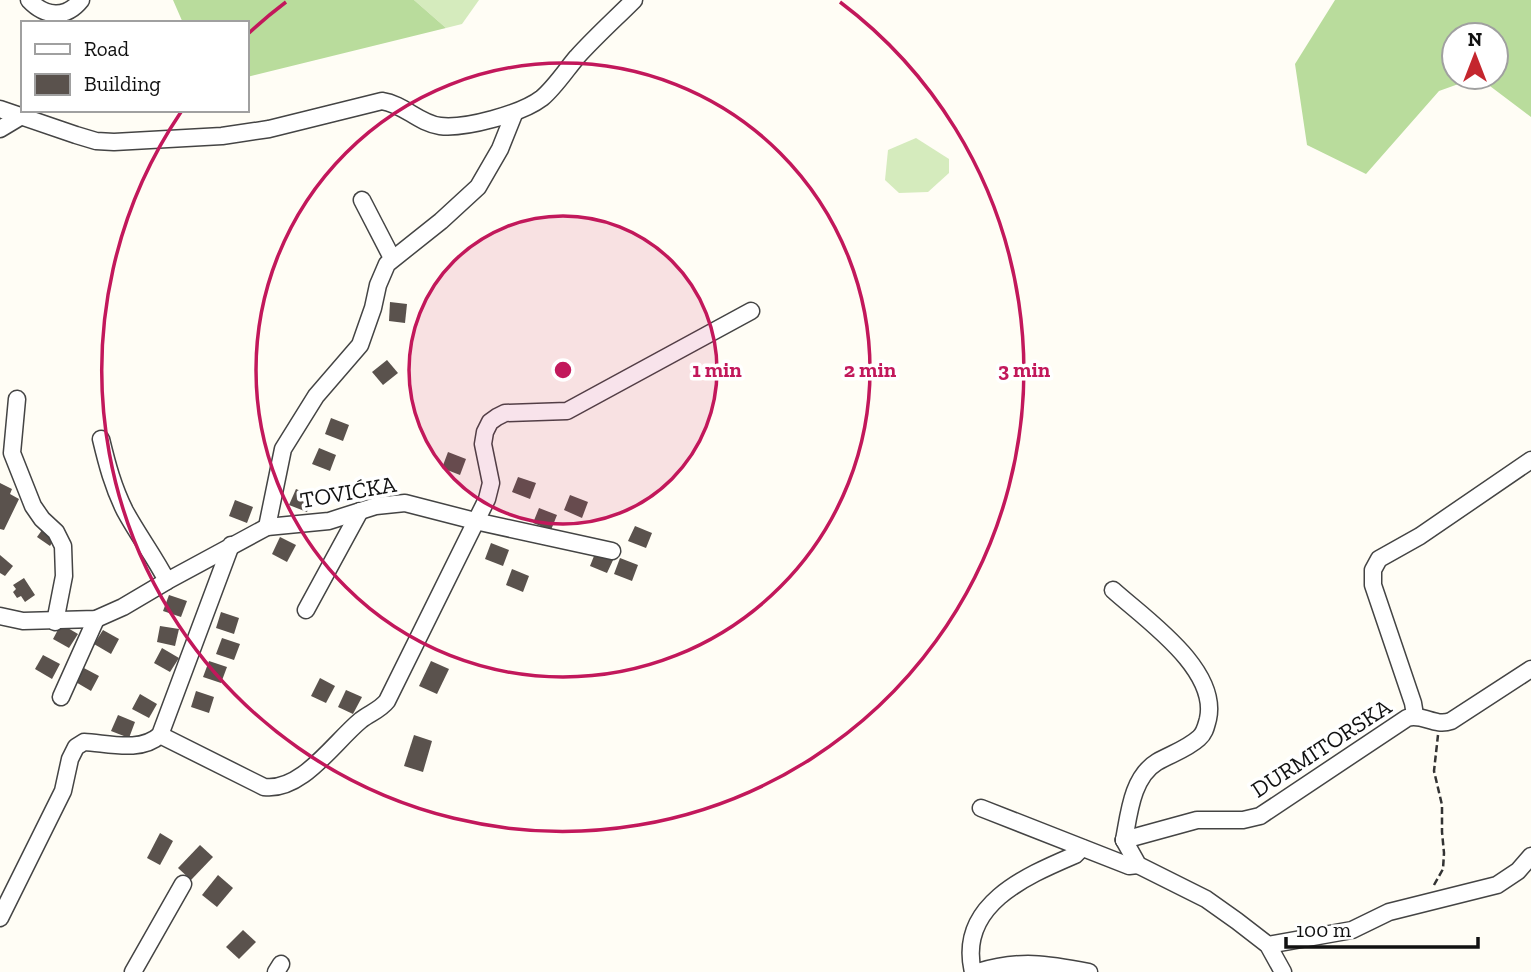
<svg xmlns="http://www.w3.org/2000/svg" width="1531" height="972" font-family="'Zilla Slab',serif">
  <rect width="100%" height="100%" fill="#fffdf5"/>
  <g fill="#d5ebbd">
    <path d="M414,0H479L462,24L446,28Z"/>
    <path d="M916,138L949,159V173L928,192L899,193L885,180L888,150Z"/>
  </g>
  <g fill="#b9dc9c">
    <path d="M173,0H414L446,28L247,77V23H183Z"/>
    <path d="M1335,0H1531V117L1478,77H1496V35H1454V77H1478L1439,91L1366,174L1307,145L1295,64Z"/>
  </g>
  <g fill="#5a524d">
    <path d="M390,302L407,304L405,323L389,321Z"/>
    <path d="M387,360L398,373L383,385L372,372Z"/>
    <path d="M331,418L349,425L343,441L325,434Z"/>
    <path d="M319,448L336,455L330,471L312,464Z"/>
    <path d="M448,452L466,459L460,475L442,468Z"/>
    <path d="M518,477L536,483L530,499L512,492Z"/>
    <path d="M0,483L12,489L10,494L19,499L4,530L0,529Z"/>
    <path d="M296,489L313,496L307,512L289,505Z"/>
    <path d="M570,495L588,502L582,518L564,510Z"/>
    <path d="M235,500L253,507L247,523L229,516Z"/>
    <path d="M539,508L557,515L551,530L533,523Z"/>
    <path d="M635,526L652,533L646,548L628,541Z"/>
    <path d="M42,530L55,538L50,546L37,537Z"/>
    <path d="M280,537L296,545L287,562L272,554Z"/>
    <path d="M491,543L509,550L503,566L485,559Z"/>
    <path d="M596,551L614,558L607,573L590,566Z"/>
    <path d="M0,555L13,566L5,576L0,573Z"/>
    <path d="M620,558L638,565L632,581L614,574Z"/>
    <path d="M512,569L529,576L523,592L506,585Z"/>
    <path d="M24,578L35,595L25,602L21,596L17,598L13,592L16,589L13,585Z"/>
    <path d="M169,595L187,601L181,617L163,611Z"/>
    <path d="M221,612L239,618L234,634L216,628Z"/>
    <path d="M61,624L78,634L69,648L53,639Z"/>
    <path d="M160,626L179,629L175,646L157,642Z"/>
    <path d="M103,630L119,639L111,654L94,644Z"/>
    <path d="M222,638L240,644L234,660L216,654Z"/>
    <path d="M162,648L179,658L170,672L154,663Z"/>
    <path d="M43,655L60,664L52,679L35,669Z"/>
    <path d="M209,661L227,667L221,683L203,677Z"/>
    <path d="M431,661L449,669L437,694L419,686Z"/>
    <path d="M82,667L99,676L91,691L74,681Z"/>
    <path d="M320,678L335,686L326,703L311,696Z"/>
    <path d="M346,690L362,697L353,714L338,707Z"/>
    <path d="M196,691L214,697L209,713L191,707Z"/>
    <path d="M140,694L157,704L149,718L132,709Z"/>
    <path d="M118,715L135,722L129,738L111,731Z"/>
    <path d="M414,735L432,741L423,772L404,766Z"/>
    <path d="M160,833L173,841L160,865L147,858Z"/>
    <path d="M200,845L213,857L191,880L178,868Z"/>
    <path d="M218,875L233,888L217,907L202,895Z"/>
    <path d="M243,930L256,942L239,959L226,947Z"/>
  </g>
  <g fill="none" stroke-linecap="round" stroke-linejoin="round">
    <defs>
      <g id="minor">
        <path d="M29,0C45,17 66,19 81,0"/>
        <path d="M0,109L76,135L96,141L114,142L222,136L269,129L382,101C404,104 418,123 440,126C465,129 521,114 542,98C555,87 566,70 577,57C595,37 615,19 634,0"/>
        <path d="M0,129L25,114"/>
        <path d="M362,200L392,258"/>
        <path d="M17,399L12,453L33,506L42,519L56,532L63,546L64,576L55,622"/>
        <path d="M101,439C107,464 113,487 125,511C138,535 154,556 167,581"/>
        <path d="M267,527L283,449L316,396L360,345L373,308L378,285L387,264L441,221L478,187L500,149L514,114"/>
        <path d="M1113,590C1145,619 1219,669 1208,719C1206,726 1205,733 1199,738C1187,749 1171,754 1157,762C1132,777 1129,814 1124,840"/>
        <path d="M306,610L360,511"/>
        <path d="M0,616L23,621L96,619L123,607L167,581L267,527L329,521L376,506L405,503L475,521L612,551"/>
        <path d="M61,697L96,619"/>
        <path d="M1415,715L1413,703L1373,585V570L1379,559L1420,536L1531,460"/>
        <path d="M160,735L264,787C302,792 334,742 361,720C370,713 380,710 387,701L487,499L491,483L483,444L485,432L490,422L497,417L505,413L567,411L751,311"/>
        <path d="M981,808L1129,866L1138,865"/>
        <path d="M1124,840L1197,820H1243L1260,816L1407,718C1423,713 1434,727 1451,721L1531,669"/>
        <path d="M1124,840L1138,865L1206,899L1237,921L1268,945L1283,972"/>
        <path d="M0,918L63,791L70,759L76,747L84,742C107,743 141,753 160,735L231,545"/>
        <path d="M1268,945L1352,930L1389,912L1497,885L1518,871L1531,856"/>
        <path d="M133,972L183,884"/>
        <path d="M276,972L281,964"/>
        <path d="M973,972C957,905 1026,876 1075,855L1082,848"/>
        <path d="M978,972C1019,959 1048,964 1089,972"/>
      </g>
    </defs>
    <use href="#minor" stroke="#444" stroke-width="19"/>
    <path stroke="#333" stroke-width="2.5" stroke-dasharray="7 3.5" stroke-linecap="butt" d="M1434,885L1443,869L1444,853L1442,832V805L1434,771L1438,735"/>
    <use href="#minor" stroke="#fff" stroke-width="16"/>
  </g>
  <circle cx="563" cy="370" r="154" fill="#c2185b" fill-opacity=".12"/>
  <g fill="none" stroke="#c2185b" stroke-width="3.5">
    <circle cx="563" cy="370" r="154"/>
    <circle cx="563" cy="370" r="307"/>
    <path d="M249 33A461 461 0 0 1 286 2M840 2A461 461 0 1 1 181 112"/>
  </g>
  <g text-anchor="middle" stroke-width="7" stroke-linejoin="round" paint-order="stroke">
    <g font-size="23" fill="#111" stroke="#fff">
      <text transform="translate(348 492) rotate(-10)" y="8">TOVIĆKA</text>
      <text transform="translate(1321 748) rotate(-33)" y="8">DURMITORSKA</text>
    </g>
  </g>
  <circle cx="563" cy="370" r="10" fill="#c2185b" stroke="#fff" stroke-width="3.5"/>
  <g font-size="21" text-anchor="middle" font-weight="bold" fill="#c2185b" stroke="#fff" stroke-width="7" stroke-linejoin="round" paint-order="stroke">
    <text x="717" y="377">1 min</text>
    <text x="870" y="377">2 min</text>
    <text x="1024" y="377">3 min</text>
  </g>
  <rect x="21" y="21" width="228" height="91" fill="#ffffff" stroke="#a0a0a0" stroke-width="2"/>
  <rect x="35" y="44" width="35" height="10" fill="#ffffff" stroke="#a0a0a0" stroke-width="2"/>
  <text x="84" y="56" font-size="21" fill="#111111">Road</text>
  <rect x="35" y="74" width="35" height="21" fill="#5a524d" stroke="#a0a0a0" stroke-width="2"/>
  <text x="84" y="91" font-size="21" fill="#111111">Building</text>
  <g transform="translate(1475 56)"><circle r="33" fill="#ffffff" stroke="#a0a0a0" stroke-width="2"/>
  <path d="M0-5L12 26L0 18L-12 26Z" fill="#c4262e"/>
  <text y="-10" font-size="19" font-weight="bold" text-anchor="middle" fill="#111111">N</text>
  </g>
  <path d="M1286 937v10h192v-10" fill="none" stroke="#111111" stroke-width="3.5"/>
  <text x="1296" y="937" font-size="21" fill="#111111" stroke="#ffffff" stroke-width="5" paint-order="stroke">100 m</text>
</svg>
